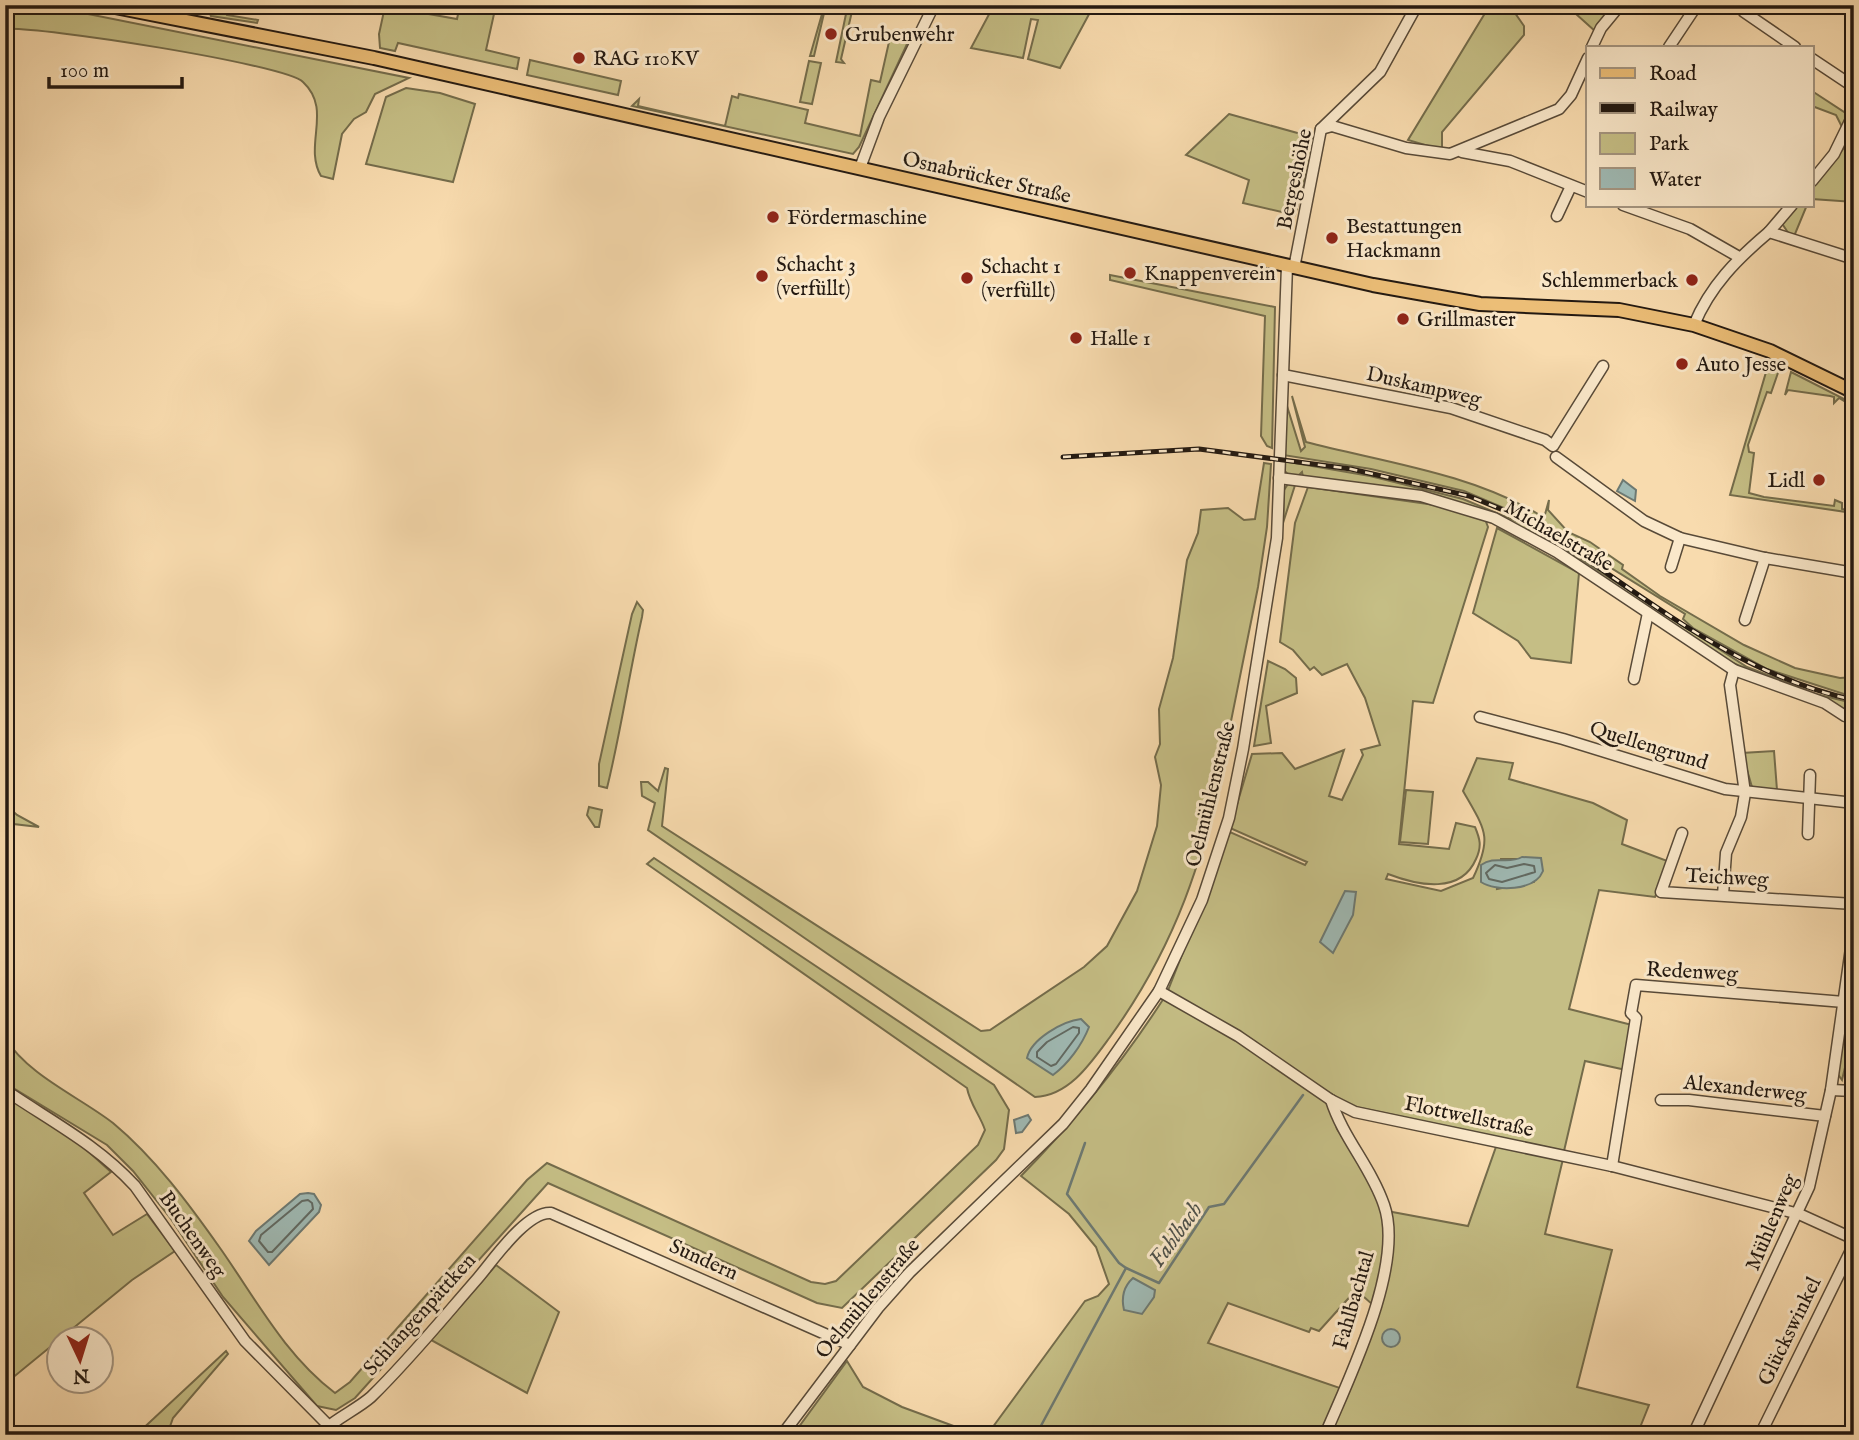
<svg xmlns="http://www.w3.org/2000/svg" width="1859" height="1440" font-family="'IM FELL English',serif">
  <rect width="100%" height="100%" fill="#f8dbae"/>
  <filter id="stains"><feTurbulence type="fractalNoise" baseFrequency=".00286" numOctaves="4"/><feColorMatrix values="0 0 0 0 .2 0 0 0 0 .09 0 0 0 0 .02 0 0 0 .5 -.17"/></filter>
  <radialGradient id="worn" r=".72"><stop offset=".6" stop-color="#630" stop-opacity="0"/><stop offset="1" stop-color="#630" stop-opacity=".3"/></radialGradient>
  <g fill="#c5be85" stroke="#746c4b" stroke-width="2" fill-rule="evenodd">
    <path d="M5,5L53,7L409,78L375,94L366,112L354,119L342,134L333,179L321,176C303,145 333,110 303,82C285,64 38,26 5,29Z"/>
    <path d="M222,5H228L227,15L258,20L257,23L211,16L209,11L220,13Z"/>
    <path d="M460,5H496L486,50L519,58L517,69L398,43L395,51L380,48L379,34L384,11L394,12L395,8L457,19Z"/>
    <path d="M830,5V8L847,12L849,6L853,7L841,59L844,63L836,62L846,14L825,9L814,56H810L824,7Z"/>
    <path d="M994,5H1094L1060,68L1028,59L1038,20L1031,19L1023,58L971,48Z"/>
    <path d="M1490,5H1521L1515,13L1524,26V35L1442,132V150L1408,140Z"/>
    <path d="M1566,5H1614L1596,32Z"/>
    <path d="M891,33L906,35L908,42L859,147L853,154L632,106L639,99L638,106L725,126L732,96L738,98L739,94L808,110L805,123L860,136L871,80L880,82Z"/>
    <path d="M530,60L621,81L618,95L527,75Z"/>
    <path d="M809,61L821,63L812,104L800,102Z"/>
    <path d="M406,88L440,93L475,104L453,182L366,164L386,97Z"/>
    <path d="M1812,91L1847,114L1842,127L1836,115L1812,106Z"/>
    <path d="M1229,114L1312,137L1313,149L1295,215L1243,203L1249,180L1186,155Z"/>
    <path d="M1854,128V202L1812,199V186L1844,148Z"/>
    <path d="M1795,205H1807L1795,234H1789L1781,222Z"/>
    <path d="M1110,275L1275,307L1272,448L1267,446L1261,436L1265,316L1110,280Z"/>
    <path d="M1769,362L1780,367L1771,393L1767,392L1748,445L1749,452L1754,453L1749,493L1764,497L1834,506L1835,500L1842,503V509L1848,510L1849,504L1854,503L1853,513L1730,495Z"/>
    <path d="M1791,372L1854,404V407L1839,398L1834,403V397L1830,396L1788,390L1785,395Z"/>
    <path d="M1292,396L1306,442C1383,462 1469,473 1538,514L1537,522L1464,491L1371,469L1283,455L1287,406L1301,451L1305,447Z"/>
    <path d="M1283,461L1370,476L1463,499L1535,529L1551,545L1476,508L1303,477L1302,472L1298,476H1289L1284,470Z"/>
    <path d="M1264,463L1271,464L1267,527L1258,587L1228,736L1229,749C1202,860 1178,943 1110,1037C1091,1063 1069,1096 1035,1097L648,830L655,803L642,796L641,782H648L658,791L665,768L668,769L662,826L981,1031L990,1030L1084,967L1107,946L1137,891L1157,826L1161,785L1155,757L1160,744L1159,709L1173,658L1187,560L1198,533L1201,510L1228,508L1244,520L1255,519Z"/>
    <path d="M1296,482L1283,523L1284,490L1288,484Z"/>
    <path d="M1308,487L1456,508L1485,519L1488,527L1433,703L1413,701L1399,844L1449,849L1456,823L1475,827C1480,839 1482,846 1476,859C1461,894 1419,886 1388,874L1386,879L1441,891L1473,878C1493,836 1485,830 1463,791L1477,758L1513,763L1509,779L1593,803L1627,820L1622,844L1670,862L1655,897L1599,890L1569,1009L1632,1025L1626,1070L1585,1061L1564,1151L1351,1106L1167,993L1230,832L1305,865L1307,862L1230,828L1252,754L1282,753L1295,769L1344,750L1329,796L1342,800L1363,755L1361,750L1380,745L1365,698L1347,664L1322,675L1314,667L1310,670L1293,650L1280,642L1295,523ZM1501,859H1537L1534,882L1497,889Z"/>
    <path d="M1549,500L1548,510L1568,532L1590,542L1623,565L1622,569L1660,596L1744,645L1795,668L1840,678L1854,677L1853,697L1767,669L1693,628L1683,619L1685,614L1542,525Z"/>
    <path d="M1497,528L1579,573L1571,663L1531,658L1518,641L1473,613Z"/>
    <path d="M1539,532L1747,667L1816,694L1853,703V713L1728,661L1564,553Z"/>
    <path d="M637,602L643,610L642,617C629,674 621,731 607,788L599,786V764L632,614Z"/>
    <path d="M1268,661L1285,669L1296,678L1297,693L1266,706L1271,743L1254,746Z"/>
    <path d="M1774,751L1777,790L1752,787L1742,753Z"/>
    <path d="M1406,790L1433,792L1428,844L1400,842Z"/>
    <path d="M5,804L17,815L39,827L5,823Z"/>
    <path d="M589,807L602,810L599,827H595L587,815Z"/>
    <path d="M654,858L994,1085L1009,1110L1004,1149L996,1160L842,1308L817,1303L548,1183L355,1398L336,1410L317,1406L223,1297L171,1219L133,1171L107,1145L5,1083V1038C29,1076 78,1096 113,1123C155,1158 189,1204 220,1248C256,1299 284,1354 335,1393L350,1382L527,1180L547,1163L811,1282L825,1284L836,1281L978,1145L985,1130C980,1115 970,1104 967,1088L647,864Z"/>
    <path d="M1164,998L1235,1037L1329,1101L1337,1129L1367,1174L1382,1207L1387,1243L1373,1305L1356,1290L1319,1331L1311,1328L1309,1332L1228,1303L1208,1343L1340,1388L1320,1435H987L1085,1301L1098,1296L1109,1284L1096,1247L1069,1214L1021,1176C1076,1120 1122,1063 1164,998Z"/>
    <path d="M1847,1012H1854V1030L1842,1080L1837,1073Z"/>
    <path d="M5,1096L79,1143L111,1172L84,1193L113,1235L147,1214L175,1251L132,1280L5,1384Z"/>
    <path d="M1497,1144L1563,1159L1545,1234L1612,1250L1577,1387L1649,1405L1637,1435H1326L1356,1366L1391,1244L1387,1211L1468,1226Z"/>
    <path d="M496,1265L559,1312L527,1393L431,1340Z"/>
    <path d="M226,1351L228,1354L173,1418L167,1435H136Z"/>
    <path d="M847,1361L863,1387L902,1407L978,1435H793Z"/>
  </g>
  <g fill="#9fb9b3" stroke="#6d7972" stroke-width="2">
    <path d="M1623,480L1636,490L1635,501L1617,491Z"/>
    <path d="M1522,857L1541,858L1543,871C1535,891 1496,892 1481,882V865C1495,855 1508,865 1522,857Z"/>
    <path d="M1345,891L1356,892L1353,915L1333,953L1320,942Z"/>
    <path d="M1081,1019L1089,1027C1082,1045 1068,1064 1053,1075L1027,1058C1031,1039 1063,1021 1081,1019Z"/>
    <path d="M1028,1115L1031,1120L1022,1132L1016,1133L1014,1120Z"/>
    <path d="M308,1193L314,1194L321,1205L319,1212L269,1265L249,1241L256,1231L300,1194Z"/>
    <path d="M1133,1278L1155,1290L1154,1297L1142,1314L1124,1310C1121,1297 1123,1287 1133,1278Z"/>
    <circle cx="1391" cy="1338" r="9"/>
  </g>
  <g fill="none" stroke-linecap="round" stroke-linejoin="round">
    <g stroke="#616962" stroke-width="2">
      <path d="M1524,864L1534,866L1535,872L1502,882L1489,879L1486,873L1495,865L1507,868Z"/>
      <path d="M1073,1027L1079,1028V1033L1056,1064L1051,1066L1037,1057V1052L1047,1042Z"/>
      <path d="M308,1200L312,1203L313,1209L272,1252H268L259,1241L261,1235L302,1201Z"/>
    </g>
    <g stroke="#6d7972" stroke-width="2.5">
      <path d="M1085,1143L1067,1194L1119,1263L1126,1268"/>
      <path d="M1036,1435L1126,1268L1159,1283L1209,1207L1224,1204L1303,1095"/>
    </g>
    <defs>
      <g id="minor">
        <path d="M1744,12L1795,47"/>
        <path d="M1592,47L1601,28L1620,5"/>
        <path d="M1669,47L1697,5"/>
        <path d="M1812,59L1854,87"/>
        <path d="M1321,129L1332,126L1406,148L1450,154L1559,109L1571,95L1588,58"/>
        <path d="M1462,152L1510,161L1588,192"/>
        <path d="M860,168L879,117L934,5"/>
        <path d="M1812,181L1834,154L1854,113"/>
        <path d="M1623,205L1690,229L1739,257"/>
        <path d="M1557,216L1571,186"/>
        <path d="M1769,232L1792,205"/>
        <path d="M1294,268L1321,129L1380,72L1417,5"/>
        <path d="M1694,325C1710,286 1737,259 1769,232L1854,259"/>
        <path d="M1283,375L1451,408L1545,440L1553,446L1603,366"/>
        <path d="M1556,457L1644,521L1680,538L1765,558L1854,573"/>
        <path d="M1279,478L1421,496L1494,518L1557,552L1734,670L1825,703L1845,716L1854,718"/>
        <path d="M1671,567L1680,538"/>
        <path d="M1745,620L1765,558"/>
        <path d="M1634,679L1648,613"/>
        <path d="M1480,717L1563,739L1725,789L1854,803"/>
        <path d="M1682,833L1661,892L1854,904"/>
        <path d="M1808,834L1810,775"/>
        <path d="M1723,895L1726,853L1741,817L1745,793L1730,685L1734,670"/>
        <path d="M1159,991L1238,1036L1331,1100L1355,1112L1612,1166L1799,1214L1854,1239"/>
        <path d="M5,1090C52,1122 96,1144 135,1186L245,1341L328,1425"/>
        <path d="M1831,1090L1854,1091"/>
        <path d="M1661,1100H1689L1825,1116"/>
        <path d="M1612,1166L1636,1018L1631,1013L1636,985L1844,1002"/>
        <path d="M320,1435C333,1419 355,1411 371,1397C409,1360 443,1318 478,1278C494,1259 527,1211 551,1213L850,1345"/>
        <path d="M782,1435L878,1308L910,1272L1063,1124L1091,1089L1159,991L1202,900L1229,818L1243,749L1277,538L1287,266"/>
        <path d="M1325,1435C1349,1378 1405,1265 1384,1205C1371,1167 1343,1138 1331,1100"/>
        <path d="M1693,1435L1809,1187L1831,1090L1854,927"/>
        <path d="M1760,1435L1854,1244"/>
      </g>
      <path id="major" d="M105,5L374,58L1373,285L1480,304L1619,310L1694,325L1770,351L1854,392"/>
    </defs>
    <use href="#minor" stroke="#584a38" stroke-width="13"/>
    <use href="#major" stroke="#231911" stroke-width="16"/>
    <use href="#minor" stroke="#fae8ca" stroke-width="10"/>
    <use href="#major" stroke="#ecbe77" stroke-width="12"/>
    <defs>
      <path id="rail" d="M1063,457L1199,449L1351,469L1469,496L1525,519L1555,538C1651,601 1738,675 1854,700"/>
    </defs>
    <use href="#rail" stroke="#231911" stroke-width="5"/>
    <use href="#rail" stroke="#fae8ca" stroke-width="2.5" stroke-dasharray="8" stroke-linecap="butt"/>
  </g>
  <g fill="#8f2418" stroke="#fae8ca" stroke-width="2.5">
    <circle cx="831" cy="34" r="7"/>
    <circle cx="579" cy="58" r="7"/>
    <circle cx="773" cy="217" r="7"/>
    <circle cx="1332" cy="238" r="7"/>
    <circle cx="1130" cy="273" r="7"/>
    <circle cx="762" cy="276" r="7"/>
    <circle cx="967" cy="278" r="7"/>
    <circle cx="1692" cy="280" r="7"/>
    <circle cx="1403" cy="319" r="7"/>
    <circle cx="1076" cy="338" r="7"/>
    <circle cx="1682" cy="364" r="7"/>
    <circle cx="1819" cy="480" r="7"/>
  </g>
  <g text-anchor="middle" stroke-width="6" stroke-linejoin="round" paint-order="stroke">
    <g font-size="21" fill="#231911" stroke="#fae8ca" text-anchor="start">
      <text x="845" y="41">Grubenwehr</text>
      <text x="593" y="65">RAG 110KV</text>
      <text x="787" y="224">Fördermaschine</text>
      <text x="1346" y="233">Bestattungen<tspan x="1346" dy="24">Hackmann</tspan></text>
      <text x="776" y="271">Schacht 3<tspan x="776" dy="24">(verfüllt)</tspan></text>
      <text x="981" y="273">Schacht 1<tspan x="981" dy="24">(verfüllt)</tspan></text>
      <text x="1144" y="280">Knappenverein</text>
      <text x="1678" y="287" text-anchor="end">Schlemmerback</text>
      <text x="1417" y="326">Grillmaster</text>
      <text x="1090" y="345">Halle 1</text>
      <text x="1696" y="371">Auto Jesse</text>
      <text x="1805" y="487" text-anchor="end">Lidl</text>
    </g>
    <g font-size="21" fill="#231911" stroke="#fae8ca">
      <text transform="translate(987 177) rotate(13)" y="7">Osnabrücker Straße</text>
      <text transform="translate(1294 179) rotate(-78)" y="7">Bergeshöhe</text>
      <text transform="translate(1424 386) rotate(13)" y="7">Duskampweg</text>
      <text transform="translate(1559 535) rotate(30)" y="7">Michaelstraße</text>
      <text transform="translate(1649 745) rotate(17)" y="7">Quellengrund</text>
      <text transform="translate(1210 794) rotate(-76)" y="7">Oelmühlenstraße</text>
      <text transform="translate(1727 877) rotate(3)" y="7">Teichweg</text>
      <text transform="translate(1692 971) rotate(3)" y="7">Redenweg</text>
      <text transform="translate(1745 1088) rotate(6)" y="7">Alexanderweg</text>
      <text transform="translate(1469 1116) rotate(12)" y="7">Flottwellstraße</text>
      <text transform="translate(1771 1222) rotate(-67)" y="7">Mühlenweg</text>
      <text transform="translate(193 1234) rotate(55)" y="7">Buchenweg</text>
      <text transform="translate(704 1259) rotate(24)" y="7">Sundern</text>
      <text transform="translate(867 1298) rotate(-50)" y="7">Oelmühlenstraße</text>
      <text transform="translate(1353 1300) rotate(-74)" y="7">Fahlbachtal</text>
      <text transform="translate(419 1314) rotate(-48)" y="7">Schlangenpättken</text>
      <text transform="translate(1789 1331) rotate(-64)" y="7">Glückswinkel</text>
    </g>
    <g font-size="23" font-style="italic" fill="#4e514a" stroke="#fae8ca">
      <text transform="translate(1175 1234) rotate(-54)" y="8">Fahlbach</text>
    </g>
  </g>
  <rect width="1859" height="1440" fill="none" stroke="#f8dbae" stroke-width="28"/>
  <rect x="7" y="7" width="1845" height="1426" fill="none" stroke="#231911" stroke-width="3.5"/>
  <rect x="14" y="14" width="1831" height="1412" fill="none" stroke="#231911" stroke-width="2"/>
  <rect x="1586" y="46" width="228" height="161" fill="#fae8ca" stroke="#a49580" stroke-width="2"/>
  <rect x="1600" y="68" width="35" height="10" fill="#ecbe77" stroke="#a49580" stroke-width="2"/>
  <text x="1649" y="80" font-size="21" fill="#231911">Road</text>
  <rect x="1600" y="103" width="35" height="10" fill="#231911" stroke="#a49580" stroke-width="2"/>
  <text x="1649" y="116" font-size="21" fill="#231911">Railway</text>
  <rect x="1600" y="133" width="35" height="21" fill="#c5be85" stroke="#a49580" stroke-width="2"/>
  <text x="1649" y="150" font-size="21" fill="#231911">Park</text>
  <rect x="1600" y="168" width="35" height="21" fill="#9fb9b3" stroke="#a49580" stroke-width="2"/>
  <text x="1649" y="186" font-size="21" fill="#231911">Water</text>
  <g transform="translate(80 1360) rotate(176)"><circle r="33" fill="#fae8ca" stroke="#a49580" stroke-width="2"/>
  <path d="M0-5L12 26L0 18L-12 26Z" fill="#8f2418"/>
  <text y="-10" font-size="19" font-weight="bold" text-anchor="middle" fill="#231911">N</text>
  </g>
  <path d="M49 77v10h133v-10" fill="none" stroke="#231911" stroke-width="3.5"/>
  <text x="60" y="77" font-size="21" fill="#231911" stroke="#fae8ca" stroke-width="5" paint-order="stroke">100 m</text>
  <rect width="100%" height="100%" filter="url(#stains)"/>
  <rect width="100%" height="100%" fill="url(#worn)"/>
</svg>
